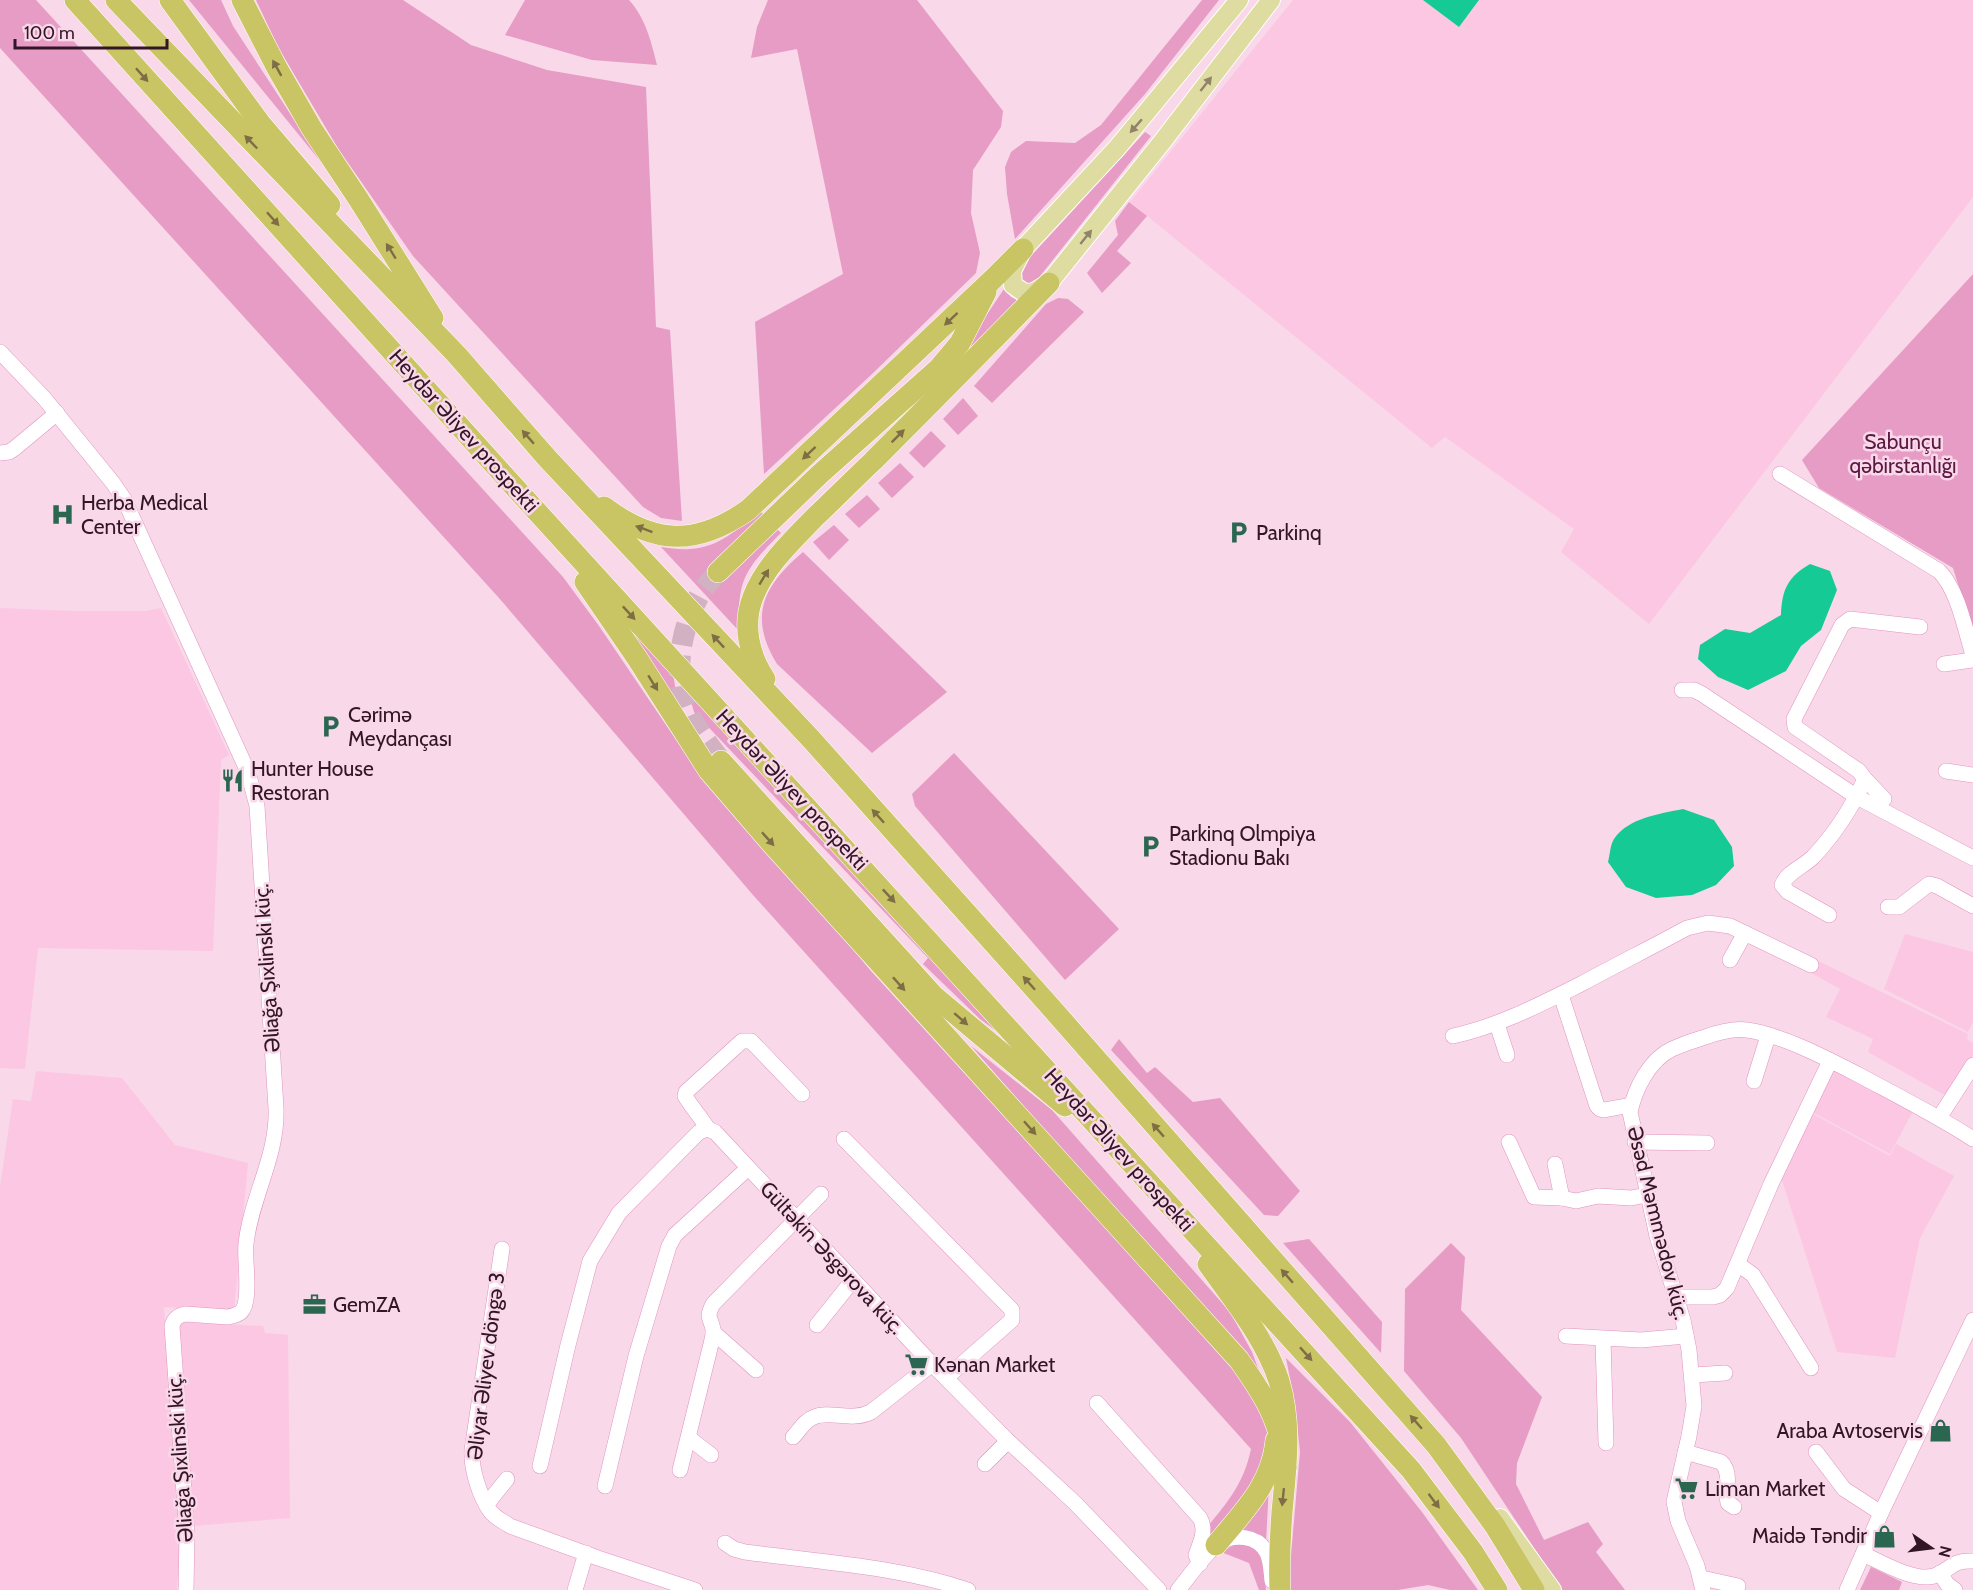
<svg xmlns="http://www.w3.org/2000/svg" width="1973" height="1590" font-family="Cabin,sans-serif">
  <rect width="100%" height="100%" fill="#f9d8e9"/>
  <g fill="#fcc7e2">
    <path d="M1293,0H1973V197L1649,624L1561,552L1574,529L1445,437L1432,448L1130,202Z"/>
    <path d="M0,608L74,611H146L161,608L229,755L221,760L213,951L38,948L25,1069L0,1068Z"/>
    <path d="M1905,934L1973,952V1022L1968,1032L1884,989Z"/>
    <path d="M1814,959L1968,1034L1967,1039L1973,1043V1056L1948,1097L1868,1052L1873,1039L1826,1017L1840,989L1808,971Z"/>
    <path d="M1833,1067L1914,1109L1890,1154L1812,1112Z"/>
    <path d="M36,1071L122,1078L175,1145L248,1163L234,1311L164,1307L180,1538L177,1590H0V1187L13,1099L31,1101Z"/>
    <path d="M1811,1113L1890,1156L1896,1144L1954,1176L1920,1238L1895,1358L1837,1352L1781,1177Z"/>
    <path d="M183,1322L263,1326L265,1333L288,1335L290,1518L193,1526L179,1325Z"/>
  </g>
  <g fill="#e69cc4">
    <path d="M0,0H36L563,577L599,626L702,778L808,895L871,971L1239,1374C1247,1388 1257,1401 1263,1415C1282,1461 1235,1510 1210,1544L1208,1526C1229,1501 1244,1482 1251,1449L753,895L499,598L0,48Z"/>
    <path d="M189,0H221L233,26L325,167Z"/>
    <path d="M256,0H403L471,45L547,70L646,87L656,327L670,330L682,521L661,518L643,507L413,256L339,150L278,47Z"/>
    <path d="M525,0H629C646,19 651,41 657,65L592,60L505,35Z"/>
    <path d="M768,0H917L1003,111L1001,127L973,170L971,213L980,253L976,273L871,375L764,474L755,322L843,274L797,49L751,58L757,27Z"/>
    <path d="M1202,0H1219L1145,94L1015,239L1007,194L1005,167L1011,152L1026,141L1075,143L1101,125Z"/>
    <path d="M1145,132L1151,136L1033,285H1022L1019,269Z"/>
    <path d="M1129,202L1147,216L1117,251L1131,263L1102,293L1087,273L1118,235L1115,221Z"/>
    <path d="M1973,274V632L1953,568L1819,488L1802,460Z"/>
    <path d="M1004,289L1011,297L1021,302L959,366L955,362Z"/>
    <path d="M1058,298L1068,299L1084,312L992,403L974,386L1046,304Z"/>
    <path d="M963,398L978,416L958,435L943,419Z"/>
    <path d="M931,431L946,446L924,468L909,453Z"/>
    <path d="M900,463L914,477L892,498L878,483Z"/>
    <path d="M867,495L880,509L859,528L845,514Z"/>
    <path d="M760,510L764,516L736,541L707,573L723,581L774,526L781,533C767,547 749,564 743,583C738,598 739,615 739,631L661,547C670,548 680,550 690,549C718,548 740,528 760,510Z"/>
    <path d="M834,525L849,540L829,560L813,542Z"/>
    <path d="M803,552L947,692L872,753L777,664C748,616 763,586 803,552Z"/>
    <path d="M624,619L673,672L678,708Z"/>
    <path d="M687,688L1031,1057L980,1019L923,964L928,958L694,712Z"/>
    <path d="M954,753L1119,929L1065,980L915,806L912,794Z"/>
    <path d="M1119,1039L1147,1073L1155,1067L1193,1102L1220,1098L1300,1191L1278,1216L1264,1215L1111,1050Z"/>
    <path d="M971,1046L1052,1110L1230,1312L1252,1352L1262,1379Z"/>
    <path d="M1309,1239L1382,1322L1381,1353L1283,1243Z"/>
    <path d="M1451,1243L1465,1257L1461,1310L1542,1397L1517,1463L1516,1484L1544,1540L1588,1522L1603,1544L1596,1552L1625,1590H1562L1461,1438L1404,1371L1405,1289Z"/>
    <path d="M1286,1358L1350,1422L1422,1512L1478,1590H1450L1428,1585L1398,1590H1288L1300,1452L1295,1404Z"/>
    <path d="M1269,1485L1266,1542L1241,1530Z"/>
    <path d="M1241,1543C1266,1548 1264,1569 1266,1590H1259L1249,1563L1221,1552L1234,1545Z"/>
    <path d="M1871,1567L1902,1582L1899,1590H1860Z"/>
  </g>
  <g fill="#16ca96">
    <path d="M1423,0H1479L1459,27Z"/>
    <path d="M1810,564L1830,571L1837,590L1821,630L1801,646L1786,671L1748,690L1718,677L1698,659L1700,645L1725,629L1750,633L1781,615C1782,589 1788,577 1810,564Z"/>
    <path d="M1683,809L1714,820L1732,847L1734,866L1716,885L1692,895L1656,898L1626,887L1608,862C1610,855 1610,845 1614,839C1628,818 1659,814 1683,809Z"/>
  </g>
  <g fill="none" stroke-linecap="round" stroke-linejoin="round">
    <path stroke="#d1b1c2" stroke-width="21" stroke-dasharray="21 10" stroke-linecap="butt" d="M718,572C712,579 705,586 700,594C681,628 672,673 688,710C696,729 709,745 721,761"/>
    <defs>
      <g id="minor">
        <path d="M0,352L44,398L113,483L124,499L248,772L257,806L276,1108C278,1156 251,1197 246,1244C244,1260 252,1301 241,1312C237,1315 233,1316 228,1317L185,1314C177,1316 174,1319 172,1326L187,1534L186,1590"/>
        <path d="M0,453L9,452L15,448L57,413"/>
        <path d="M1780,474L1939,571C1958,590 1965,629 1973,655"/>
        <path d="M1944,664L1973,660"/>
        <path d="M1682,690H1694L1702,694L1857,797L1973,858"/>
        <path d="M1946,771L1973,775"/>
        <path d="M1865,779L1884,799"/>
        <path d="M1888,907H1899L1929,884L1937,886L1973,906"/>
        <path d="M1829,915L1788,892L1782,885C1787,872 1803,867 1813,857C1834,835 1852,807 1865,779L1859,771L1795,727L1794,719L1842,625L1850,619L1920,627"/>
        <path d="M1730,960L1745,933"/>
        <path d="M1561,995L1597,1106L1600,1109L1604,1110L1631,1105"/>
        <path d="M1497,1024L1507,1055"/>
        <path d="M1453,1036C1499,1026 1539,1005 1581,984C1616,965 1652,947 1687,928L1708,923L1730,926L1811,965"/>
        <path d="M1754,1081L1768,1036"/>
        <path d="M1939,1118L1973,1065"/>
        <path d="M708,1129L715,1132L932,1364L1008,1441L1075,1503L1159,1590"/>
        <path d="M708,1129C701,1117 692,1108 685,1096L686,1092L742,1041H751L802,1094"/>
        <path d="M844,1139L1012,1310V1320L946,1378"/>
        <path d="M1509,1142L1534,1197L1562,1198L1576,1201L1598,1196L1631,1198L1647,1195"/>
        <path d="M1635,1142L1707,1143"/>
        <path d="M1555,1164L1562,1198"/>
        <path d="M502,1249L472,1450C471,1468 479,1495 490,1511C495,1518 503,1521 510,1526L598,1558L695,1590"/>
        <path d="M1738,1264L1753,1275L1811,1368"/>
        <path d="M1675,1297H1713L1720,1295L1727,1288L1771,1184L1830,1061"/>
        <path d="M817,1325L853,1280"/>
        <path d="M713,1332L756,1370"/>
        <path d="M1566,1336L1641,1340L1686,1336"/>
        <path d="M1603,1339L1606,1443"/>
        <path d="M1693,1375L1725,1373"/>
        <path d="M1097,1403L1200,1518C1207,1531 1200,1543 1196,1555L1200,1564"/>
        <path d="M793,1437C799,1431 805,1420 814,1417C830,1410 851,1422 871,1412L932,1364"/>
        <path d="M689,1438L711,1455"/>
        <path d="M1685,1452L1721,1462C1732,1472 1725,1489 1728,1503L1734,1507"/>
        <path d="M1816,1452L1844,1489L1881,1513"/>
        <path d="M985,1464L1008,1441"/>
        <path d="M540,1466L568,1345L590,1261L619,1213L699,1132L708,1129"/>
        <path d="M680,1470L711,1344C712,1339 714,1334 713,1329C710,1316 706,1318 713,1304L821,1194"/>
        <path d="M605,1486L636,1356L669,1246L675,1235L747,1169"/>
        <path d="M487,1504L507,1479"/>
        <path d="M725,1543L734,1549L745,1552C819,1562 897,1566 968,1590"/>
        <path d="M1863,1554C1881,1562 1914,1582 1934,1576C1951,1570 1951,1560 1973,1561"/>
        <path d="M1940,1573L1947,1584L1955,1590"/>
        <path d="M1702,1578L1738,1586"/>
        <path d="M575,1590L586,1553"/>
        <path d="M1178,1590C1189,1577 1205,1553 1218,1544C1233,1533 1258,1535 1267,1553C1271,1562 1271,1572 1272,1581"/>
        <path d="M1703,1590L1697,1566L1678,1521L1674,1502L1689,1436L1694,1406L1689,1350L1683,1320L1657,1236L1630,1112C1635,1089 1649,1060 1672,1049C1681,1045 1692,1041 1702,1038C1716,1033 1732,1028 1747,1030C1782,1035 1826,1058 1857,1074C1896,1095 1936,1115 1973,1139"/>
        <path d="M1847,1590L1881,1513L1973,1320"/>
      </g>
      <g id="major">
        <path d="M1239,0L1117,148L1023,249L1012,271L1013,285L1023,292L1028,293L1034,292L1049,283L1162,142L1271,0"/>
        <path d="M1500,1518L1552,1590"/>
      </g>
      <g id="highway">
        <path d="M75,0L509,481L1411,1470L1473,1552L1497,1590"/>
        <path d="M116,0L456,354L547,458L811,739L1047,1003L1436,1445L1495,1526L1534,1590"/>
        <path d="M170,0L260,123L330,205"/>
        <path d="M242,0L277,68L312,129L359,200L433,318"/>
        <path d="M604,507C655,545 696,546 748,510L992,280L1023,249"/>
        <path d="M718,572L820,474L939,368L960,343L986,292"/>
        <path d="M585,582L637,658L709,771L772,844L1239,1360C1266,1398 1280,1421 1286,1468"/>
        <path d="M765,679C749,655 742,625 753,597C765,566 792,541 814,518C834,499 853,480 873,461C932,402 991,342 1049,283"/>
        <path d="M721,761L934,996L1065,1106"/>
        <path d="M1208,1264C1234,1301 1265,1338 1279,1381C1292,1424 1286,1468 1282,1512C1280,1538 1279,1564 1280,1590"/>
        <path d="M1216,1545C1243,1512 1272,1485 1276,1440"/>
      </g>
    </defs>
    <use href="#minor" stroke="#e194be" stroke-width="16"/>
    <use href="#major" stroke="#fff" stroke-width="20"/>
    <use href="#highway" stroke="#fff" stroke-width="22"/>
    <use href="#minor" stroke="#fff" stroke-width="15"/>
    <use href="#major" stroke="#dfdca2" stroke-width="18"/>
    <use href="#highway" stroke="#cac564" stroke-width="21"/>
  </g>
  <defs><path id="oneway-solid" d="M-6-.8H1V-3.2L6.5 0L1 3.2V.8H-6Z" transform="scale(1.5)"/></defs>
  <g fill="#7e6d45">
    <use href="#oneway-solid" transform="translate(277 68) rotate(-119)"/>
    <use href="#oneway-solid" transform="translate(142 75) rotate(48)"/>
    <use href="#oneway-solid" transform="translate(251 142) rotate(-134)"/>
    <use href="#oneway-solid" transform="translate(273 219) rotate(48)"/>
    <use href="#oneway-solid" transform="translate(391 251) rotate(-122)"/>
    <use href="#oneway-solid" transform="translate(951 319) rotate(137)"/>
    <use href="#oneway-solid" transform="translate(898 436) rotate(-45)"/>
    <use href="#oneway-solid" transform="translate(528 437) rotate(-131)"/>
    <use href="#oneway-solid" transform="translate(809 453) rotate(137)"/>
    <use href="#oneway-solid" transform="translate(644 529) rotate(-160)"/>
    <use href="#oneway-solid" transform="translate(764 577) rotate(-59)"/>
    <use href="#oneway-solid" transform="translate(629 613) rotate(47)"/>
    <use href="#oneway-solid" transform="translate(718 641) rotate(-133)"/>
    <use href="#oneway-solid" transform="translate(653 683) rotate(58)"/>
    <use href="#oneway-solid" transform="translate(878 816) rotate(-132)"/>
    <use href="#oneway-solid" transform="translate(768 839) rotate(48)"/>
    <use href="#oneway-solid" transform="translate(889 896) rotate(47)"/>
    <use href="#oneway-solid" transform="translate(1029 983) rotate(-132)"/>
    <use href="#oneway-solid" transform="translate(899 984) rotate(48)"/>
    <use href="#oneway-solid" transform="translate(961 1019) rotate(41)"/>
    <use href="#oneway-solid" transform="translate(1030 1128) rotate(48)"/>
    <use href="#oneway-solid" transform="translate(1158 1130) rotate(-131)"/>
    <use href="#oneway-solid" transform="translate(1287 1276) rotate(-131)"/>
    <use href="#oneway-solid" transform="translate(1306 1354) rotate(48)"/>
    <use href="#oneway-solid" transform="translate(1416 1422) rotate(-131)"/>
    <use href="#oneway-solid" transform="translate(1283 1497) rotate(96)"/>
    <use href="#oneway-solid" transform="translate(1434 1501) rotate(53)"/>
  </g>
  <g fill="#91826a">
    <use href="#oneway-solid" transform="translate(1206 84) rotate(-52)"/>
    <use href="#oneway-solid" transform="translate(1136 126) rotate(131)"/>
    <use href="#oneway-solid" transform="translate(1086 237) rotate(-51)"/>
  </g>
  <defs>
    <symbol id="hospital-bare" viewBox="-9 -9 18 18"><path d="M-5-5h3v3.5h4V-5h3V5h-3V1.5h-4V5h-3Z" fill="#2b6650" stroke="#f9d8e9" stroke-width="2.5" paint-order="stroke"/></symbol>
    <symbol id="parking-bare" viewBox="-9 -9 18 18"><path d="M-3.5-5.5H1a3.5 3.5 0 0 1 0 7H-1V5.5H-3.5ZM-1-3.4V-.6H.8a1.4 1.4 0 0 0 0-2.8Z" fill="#2b6650" stroke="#f9d8e9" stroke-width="2.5" paint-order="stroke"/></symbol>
    <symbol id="restaurant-bare" viewBox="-9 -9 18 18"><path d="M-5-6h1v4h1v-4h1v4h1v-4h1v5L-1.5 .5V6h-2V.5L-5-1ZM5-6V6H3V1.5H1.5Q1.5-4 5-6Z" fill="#2b6650" stroke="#f9d8e9" stroke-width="2.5" paint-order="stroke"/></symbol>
    <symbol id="office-bare" viewBox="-9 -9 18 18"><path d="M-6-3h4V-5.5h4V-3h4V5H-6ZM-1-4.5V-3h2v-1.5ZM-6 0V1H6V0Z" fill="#2b6650" stroke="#f9d8e9" stroke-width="2.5" paint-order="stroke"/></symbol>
    <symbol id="supermarket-bare" viewBox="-9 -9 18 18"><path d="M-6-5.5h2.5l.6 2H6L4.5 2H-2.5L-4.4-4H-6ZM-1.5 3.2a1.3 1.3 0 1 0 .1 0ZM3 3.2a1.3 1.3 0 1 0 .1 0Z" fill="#2b6650" stroke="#f9d8e9" stroke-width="2.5" paint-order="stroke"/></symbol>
    <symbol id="shop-bare" viewBox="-9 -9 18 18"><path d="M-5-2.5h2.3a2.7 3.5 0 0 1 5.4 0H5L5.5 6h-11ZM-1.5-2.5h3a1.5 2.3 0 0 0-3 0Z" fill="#2b6650" stroke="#f9d8e9" stroke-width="2.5" paint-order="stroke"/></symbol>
  </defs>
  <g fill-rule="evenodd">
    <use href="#hospital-bare" x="46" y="498" width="33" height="33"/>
    <use href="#parking-bare" x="1222" y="516" width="33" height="33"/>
    <use href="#parking-bare" x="314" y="710" width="33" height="33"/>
    <use href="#restaurant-bare" x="216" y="764" width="33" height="33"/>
    <use href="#parking-bare" x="1134" y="830" width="33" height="33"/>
    <use href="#office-bare" x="298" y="1288" width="33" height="33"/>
    <use href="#supermarket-bare" x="900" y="1348" width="33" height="33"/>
    <use href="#shop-bare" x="1924" y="1414" width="33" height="33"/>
    <use href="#supermarket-bare" x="1670" y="1472" width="33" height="33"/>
    <use href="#shop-bare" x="1868" y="1520" width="33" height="33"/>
  </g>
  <g text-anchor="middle" stroke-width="5" stroke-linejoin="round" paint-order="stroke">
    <g font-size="21" fill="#321526" stroke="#f9d8e9">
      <text transform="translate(464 431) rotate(48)" y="7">Heydər Əliyev prospekti</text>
      <text transform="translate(792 790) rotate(47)" y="7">Heydər Əliyev prospekti</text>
      <text transform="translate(267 968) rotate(-94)" y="7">Əliağa Şıxlinski küç.</text>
      <text transform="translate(1119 1150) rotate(48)" y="7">Heydər Əliyev prospekti</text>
      <text transform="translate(1658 1223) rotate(76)" y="7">Əsəd Məmmədov küç.</text>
      <text transform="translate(832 1258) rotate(47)" y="7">Gültəkin Əsgərova küç.</text>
      <text transform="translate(486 1366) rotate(-83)" y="7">Əliyar Əliyev döngə 3</text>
      <text transform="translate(180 1458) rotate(-94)" y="7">Əliağa Şıxlinski küç.</text>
    </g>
    <g font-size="21" fill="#5b1842" stroke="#f9d8e9">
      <text x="1903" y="449">Sabunçu<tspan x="1903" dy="24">qəbirstanlığı</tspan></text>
    </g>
    <g font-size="21" fill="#321526" stroke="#f9d8e9" text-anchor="start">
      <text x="81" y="510">Herba Medical<tspan x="81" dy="24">Center</tspan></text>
      <text x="1256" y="540">Parkinq</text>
      <text x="348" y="722">Cərimə<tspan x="348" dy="24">Meydançası</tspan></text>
      <text x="251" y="776">Hunter House<tspan x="251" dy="24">Restoran</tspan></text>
      <text x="1169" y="841">Parkinq Olmpiya<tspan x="1169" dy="24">Stadionu Bakı</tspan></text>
      <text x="333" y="1312">GemZA</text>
      <text x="934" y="1372">Kənan Market</text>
      <text x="1923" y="1438" text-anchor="end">Araba Avtoservis</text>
      <text x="1705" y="1496">Liman Market</text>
      <text x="1867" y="1543" text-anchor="end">Maidə Təndir</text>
    </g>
  </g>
  <g transform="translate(1931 1548) rotate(104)" stroke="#f9d8e9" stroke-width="4.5" paint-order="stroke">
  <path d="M0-4.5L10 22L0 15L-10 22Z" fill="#321526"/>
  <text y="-9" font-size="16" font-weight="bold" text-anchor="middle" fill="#321526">N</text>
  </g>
  <path d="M15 39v9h152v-9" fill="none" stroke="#321526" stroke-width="3"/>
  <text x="24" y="39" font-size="18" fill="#321526" stroke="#f9d8e9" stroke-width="4.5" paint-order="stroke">100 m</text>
</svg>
